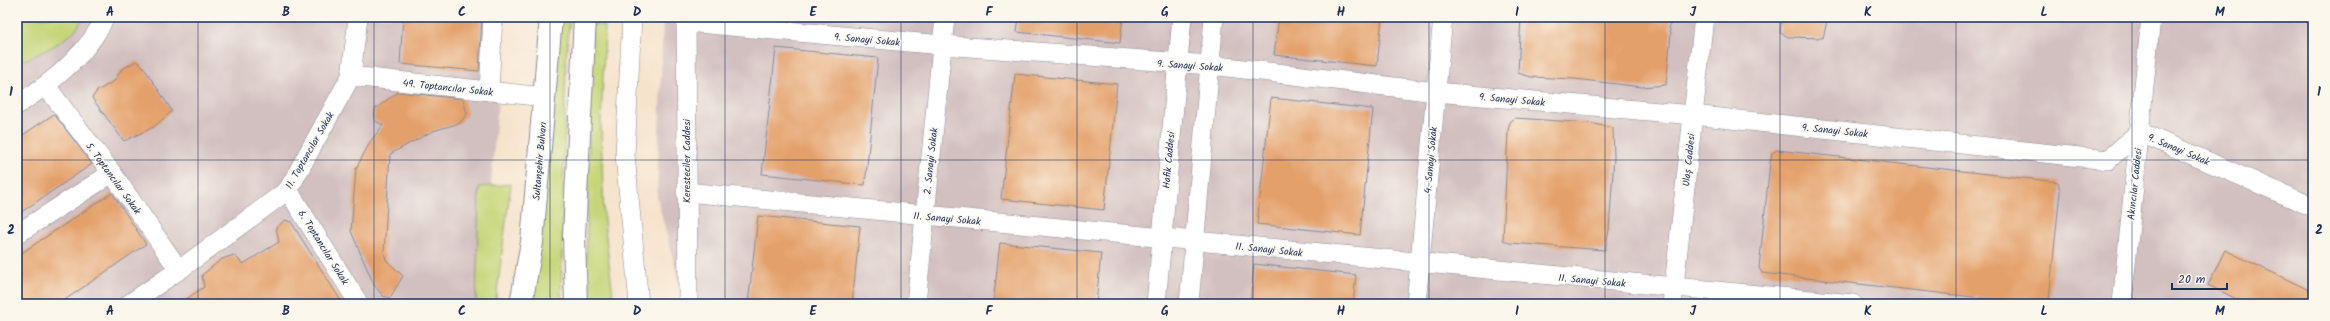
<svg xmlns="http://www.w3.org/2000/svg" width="2330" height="321" font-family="Kalam,sans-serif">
  <rect width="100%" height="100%" fill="#fbf7ec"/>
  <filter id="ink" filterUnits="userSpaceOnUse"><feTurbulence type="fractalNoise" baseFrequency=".025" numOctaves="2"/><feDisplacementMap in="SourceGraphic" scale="8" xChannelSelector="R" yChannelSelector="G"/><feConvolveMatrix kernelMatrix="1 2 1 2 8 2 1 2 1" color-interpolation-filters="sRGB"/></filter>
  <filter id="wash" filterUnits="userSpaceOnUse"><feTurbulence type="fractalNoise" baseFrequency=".012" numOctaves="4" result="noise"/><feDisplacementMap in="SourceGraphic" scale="16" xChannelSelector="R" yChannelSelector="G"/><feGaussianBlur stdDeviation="0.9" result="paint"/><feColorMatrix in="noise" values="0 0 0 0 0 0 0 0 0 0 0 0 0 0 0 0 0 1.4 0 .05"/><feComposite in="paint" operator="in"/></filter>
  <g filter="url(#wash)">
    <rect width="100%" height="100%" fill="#f6e3cb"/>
    <g fill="#d2bfc0">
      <path d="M17,17H505L481,304H17Z"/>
      <path d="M663,17H2313V304H685L657,197Z"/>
    </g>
    <g fill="#c5d577" stroke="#70826a">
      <path d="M17,17H83C81,21 78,27 75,30C64,42 32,59 17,62Z"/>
      <path d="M559,17H570L566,59L561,304H528Z"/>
      <path d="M592,24L605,26L601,126L604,221L614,304H585Z"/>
      <path d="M511,184L496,299L495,304H476L479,187Z"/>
    </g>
    <g id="blocks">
      <g fill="#e4a06b">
        <path d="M403,17H482L479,71L400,64Z"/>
        <path d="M1019,17H1123L1120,43L1017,32Z"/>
        <path d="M1279,17H1382L1377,66L1274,55Z"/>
        <path d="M1521,17L1554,20V17H1671L1669,27L1671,33L1666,85L1642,87L1575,79L1531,77L1518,73Z"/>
        <path d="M1782,17H1828L1823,38L1789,37L1780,33Z"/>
        <path d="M776,48L878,58L865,185L762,174Z"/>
        <path d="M136,61L142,65L172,111L154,127L124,141L92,98L97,91L114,81L121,70Z"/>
        <path d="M1015,74L1117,84L1104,210L1001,199Z"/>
        <path d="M398,92L463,99L467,114L460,123L433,131L390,154L384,252L386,260L403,276L390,298L383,296L374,285L351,231L356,169L370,142L383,125L374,120L375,109Z"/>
        <path d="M1271,98L1373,109L1360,235L1257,224Z"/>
        <path d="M54,114L92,164L17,215V139Z"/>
        <path d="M1515,118L1589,123L1613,128L1614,157L1609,230L1605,250L1509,243L1503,240L1508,131L1510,122Z"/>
        <path d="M1777,150L2058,182L2060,191L2049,300L2045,304H2035L1762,273L1759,268L1770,163L1772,153Z"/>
        <path d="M112,193L146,244L59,304H17V256Z"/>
        <path d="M758,216L860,226L852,304H748Z"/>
        <path d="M285,220L291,222L343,304H179L204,287L202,275L222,259L234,255L243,264L279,242L276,228Z"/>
        <path d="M1000,243L1101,253L1096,304H993Z"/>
        <path d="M2225,250L2313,292L2310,304H2247L2208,285Z"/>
        <path d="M1254,264L1356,275L1353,304H1250Z"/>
      </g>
    </g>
  </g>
  <g filter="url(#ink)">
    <use href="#blocks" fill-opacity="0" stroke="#888994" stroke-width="1"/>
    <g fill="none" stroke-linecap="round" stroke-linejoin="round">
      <defs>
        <g id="minor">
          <path d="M632,17L625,155L639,304"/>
          <path d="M686,17L688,304"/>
          <path d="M686,22L942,45L1210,65L1436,92L1693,115L2108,160L2139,132L2313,207"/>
          <path d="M351,76L545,97"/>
          <path d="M46,86L112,173L179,270"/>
          <path d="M489,91L493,17"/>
          <path d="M17,105C50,84 89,53 105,17"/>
          <path d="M288,190L359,304"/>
          <path d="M686,192L1853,304"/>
          <path d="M17,234L112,173"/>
          <path d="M129,304L179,270L288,190L351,76L358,17"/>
          <path d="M916,304L945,17"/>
          <path d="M1156,304L1182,17"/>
          <path d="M1189,304L1214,17"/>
          <path d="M1416,304L1443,17"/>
          <path d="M1672,304L1704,17"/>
          <path d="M2122,304L2151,17"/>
        </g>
        <g id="highway">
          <path d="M521,304L532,242L551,17"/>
          <path d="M576,304L574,236L585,17"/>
        </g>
      </defs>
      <use href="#minor" stroke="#888994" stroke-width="20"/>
      <use href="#highway" stroke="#888994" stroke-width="24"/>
      <use href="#minor" stroke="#fff" stroke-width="19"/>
      <use href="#highway" stroke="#fff" stroke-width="22"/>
    </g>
  </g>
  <path fill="none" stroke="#1b2f5e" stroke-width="1" stroke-opacity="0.55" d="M198,17V304M374,17V304M550,17V304M725,17V304M901,17V304M1077,17V304M1253,17V304M1429,17V304M1605,17V304M1780,17V304M1956,17V304M2132,17V304M17,160H2313"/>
  <g text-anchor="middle" stroke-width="3" stroke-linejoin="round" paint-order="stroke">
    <g font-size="10" fill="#1b2f5e" stroke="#fbf7ec">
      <text transform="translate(867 39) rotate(5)" y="4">9. Sanayi Sokak</text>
      <text transform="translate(1190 65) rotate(4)" y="4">9. Sanayi Sokak</text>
      <text transform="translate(448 87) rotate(6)" y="4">49. Toptancılar Sokak</text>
      <text transform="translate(1512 99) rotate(5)" y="4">9. Sanayi Sokak</text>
      <text transform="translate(1835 130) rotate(6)" y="4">9. Sanayi Sokak</text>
      <text transform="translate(2179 149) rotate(23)" y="4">9. Sanayi Sokak</text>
      <text transform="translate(309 150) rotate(-60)" y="4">11. Toptancılar Sokak</text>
      <text transform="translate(1168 160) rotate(-85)" y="4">Hafik Caddesi</text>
      <text transform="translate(1430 160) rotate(-85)" y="4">4. Sanayi Sokak</text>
      <text transform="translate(1688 160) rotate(-84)" y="4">Ulaş Caddesi</text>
      <text transform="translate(539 161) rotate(-85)" y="4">Sultanşehir Bulvarı</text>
      <text transform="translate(686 161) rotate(-90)" y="4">Keresteciler Caddesi</text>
      <text transform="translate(930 161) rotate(-84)" y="4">2. Sanayi Sokak</text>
      <text transform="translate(114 178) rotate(54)" y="4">5. Toptancılar Sokak</text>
      <text transform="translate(2134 184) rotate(-84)" y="4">Akıncılar Caddesi</text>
      <text transform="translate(947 218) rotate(5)" y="4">11. Sanayi Sokak</text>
      <text transform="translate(324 247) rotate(58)" y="4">6. Toptancılar Sokak</text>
      <text transform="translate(1269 249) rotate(6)" y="4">11. Sanayi Sokak</text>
      <text transform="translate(1592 280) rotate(5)" y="4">11. Sanayi Sokak</text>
    </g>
  </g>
  <rect width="2330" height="321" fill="none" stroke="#fbf7ec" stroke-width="44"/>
  <path d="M2172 283v6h55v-6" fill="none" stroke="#1b2f5e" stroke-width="2"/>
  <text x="2178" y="283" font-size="12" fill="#1b2f5e" stroke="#fbf7ec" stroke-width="3" paint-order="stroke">20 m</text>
  <rect x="22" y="22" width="2286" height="277" fill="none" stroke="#1b2f5e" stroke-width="1.5"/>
  <g font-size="13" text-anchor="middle" font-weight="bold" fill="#1b2f5e">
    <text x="110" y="16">A</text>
    <text x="286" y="16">B</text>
    <text x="462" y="16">C</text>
    <text x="637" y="16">D</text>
    <text x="813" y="16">E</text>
    <text x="989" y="16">F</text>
    <text x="1165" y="16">G</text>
    <text x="1341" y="16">H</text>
    <text x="1517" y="16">I</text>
    <text x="1693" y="16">J</text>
    <text x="1868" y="16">K</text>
    <text x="2044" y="16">L</text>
    <text x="2220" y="16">M</text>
    <text x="11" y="96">1</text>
    <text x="2319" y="96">1</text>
    <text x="11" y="234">2</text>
    <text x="2319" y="234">2</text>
    <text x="110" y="315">A</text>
    <text x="286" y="315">B</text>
    <text x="462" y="315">C</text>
    <text x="637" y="315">D</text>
    <text x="813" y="315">E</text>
    <text x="989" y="315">F</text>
    <text x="1165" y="315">G</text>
    <text x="1341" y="315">H</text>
    <text x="1517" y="315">I</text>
    <text x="1693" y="315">J</text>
    <text x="1868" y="315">K</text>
    <text x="2044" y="315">L</text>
    <text x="2220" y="315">M</text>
  </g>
</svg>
